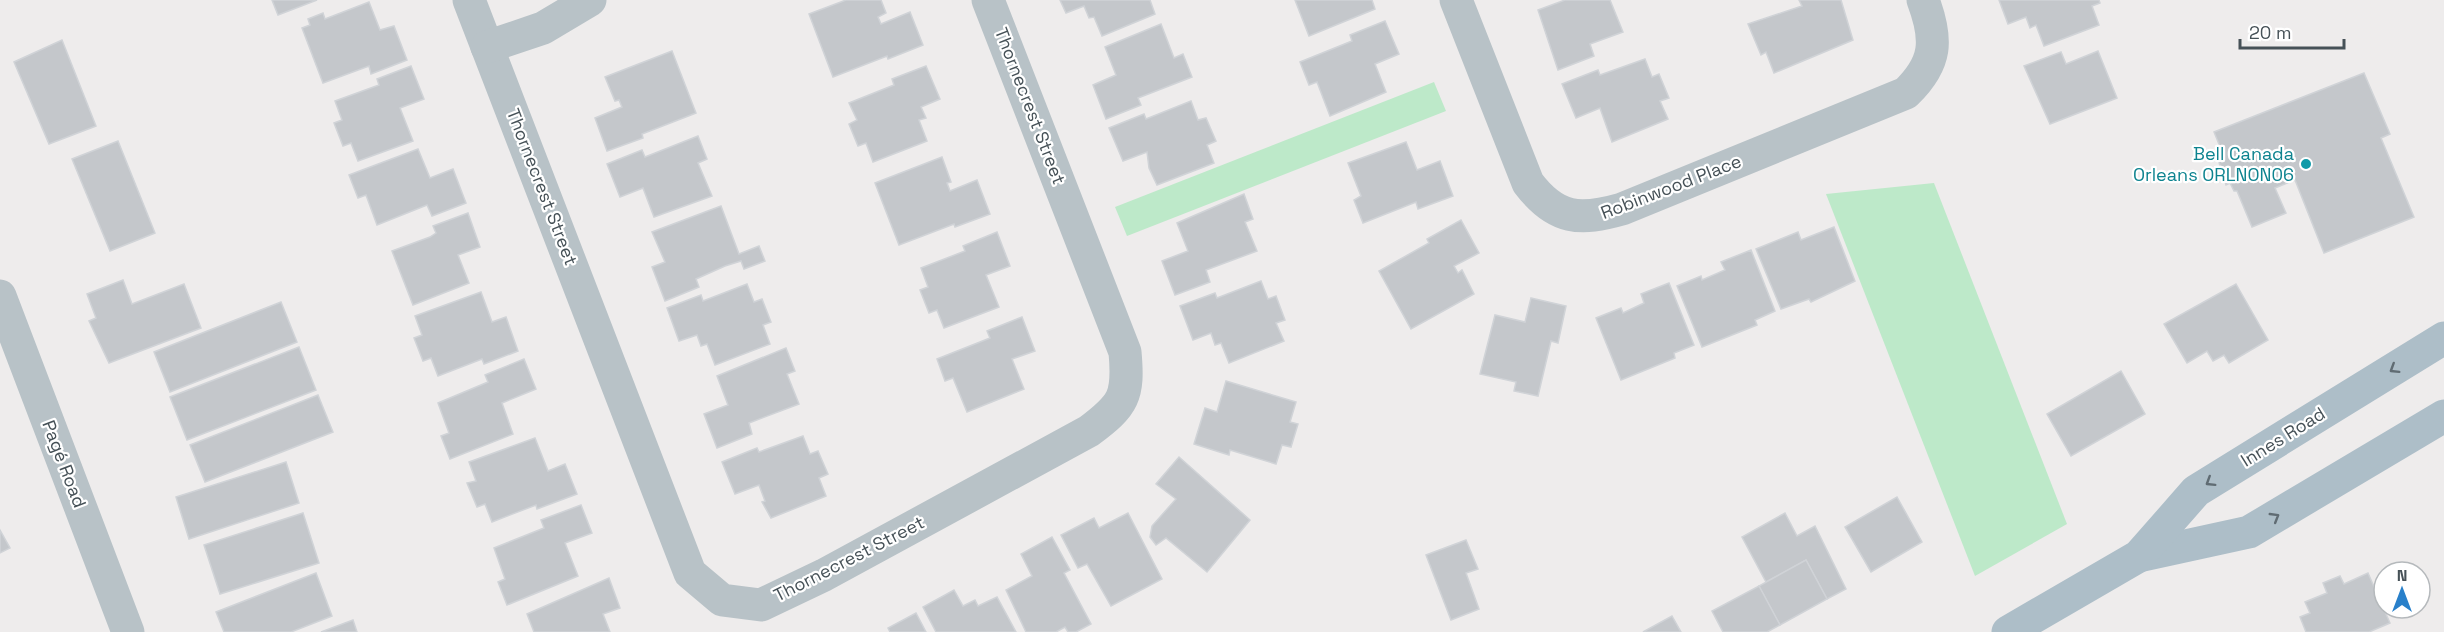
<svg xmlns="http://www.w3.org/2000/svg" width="2444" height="632" font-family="'Space Grotesk',sans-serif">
  <rect width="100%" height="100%" fill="#eeecec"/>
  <g fill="#bde9c9">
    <path d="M1434,82L1446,111L1127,236L1115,207Z"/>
    <path d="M1934,183L2067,524L1975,576L1826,194Z"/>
  </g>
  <g fill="#c4c7cb" stroke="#d0d3d7" stroke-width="1.5">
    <path d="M272,0H317L278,15Z"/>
    <path d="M846,0H881L886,13L878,17L881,24L910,12L923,45L888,59L887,56L833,77L809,14Z"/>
    <path d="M1060,0H1150L1155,14L1102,36L1094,17L1089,18L1084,6L1066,13Z"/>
    <path d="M1295,0H1372L1375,9L1309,36Z"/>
    <path d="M1565,0H1610L1623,32L1590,44L1594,56L1558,70L1538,10Z"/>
    <path d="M1799,0H1841L1853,40L1774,73L1766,52L1761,55L1748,24L1802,6Z"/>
    <path d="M1999,0H2099L2100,3L2092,6L2099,25L2044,46L2036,25L2030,28L2026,17L2008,24Z"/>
    <path d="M369,2L380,30L394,26L407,60L371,74L369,66L323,83L302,28L310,25L308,19L323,13L325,19Z"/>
    <path d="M1385,21L1399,54L1375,64L1386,92L1330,116L1317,82L1309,85L1300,62L1352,41L1350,35Z"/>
    <path d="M1161,24L1174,58L1183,54L1192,77L1138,98L1141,105L1106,119L1093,85L1116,75L1105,47Z"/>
    <path d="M62,40L96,126L49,144L14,62Z"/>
    <path d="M672,51L696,113L642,134L643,138L607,151L595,118L622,107L619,100L615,101L605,77Z"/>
    <path d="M2098,51L2117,98L2050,124L2024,66L2061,52L2066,64Z"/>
    <path d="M1645,59L1652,77L1659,74L1669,98L1660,101L1668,119L1612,142L1600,108L1576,118L1562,84L1598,70L1600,75Z"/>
    <path d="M411,66L424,99L400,108L413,141L358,161L351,143L343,146L334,123L342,120L335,101L379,85L377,79Z"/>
    <path d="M926,66L940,99L921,107L926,118L919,120L927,141L873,162L866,143L858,146L849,124L857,120L849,103L894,85L892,79Z"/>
    <path d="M2364,73L2390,134L2381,138L2414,217L2324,253L2295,180L2275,188L2286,213L2252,227L2237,191H2234L2230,183L2226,185L2217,156L2223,154L2214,132Z"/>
    <path d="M1191,101L1198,120L1206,118L1216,141L1207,145L1214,163L1157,185L1149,168L1147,152L1123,161L1109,128L1144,114L1146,119Z"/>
    <path d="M698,136L707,159L698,163L712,196L654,217L643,188L620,197L607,164L642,150L645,157Z"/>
    <path d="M118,141L155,233L110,251L72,159Z"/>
    <path d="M1406,142L1417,170L1440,161L1453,196L1418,209L1416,202L1363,223L1354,200L1361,196L1348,163Z"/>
    <path d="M418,149L430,178L453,169L466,203L432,216L427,205L377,225L366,195L358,198L349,175Z"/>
    <path d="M942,157L951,182L947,183L950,191L977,180L990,214L955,227L954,224L899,245L875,183Z"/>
    <path d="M1244,194L1253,219L1245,222L1257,251L1206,270L1210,282L1175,295L1162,261L1188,251L1177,223Z"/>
    <path d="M721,206L739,254L759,246L765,261L744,269L741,261L725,266L696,279L699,287L665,301L652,267L665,262L652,232Z"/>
    <path d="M468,213L480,247L458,255L469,283L413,305L392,251L430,237L436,233L433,226Z"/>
    <path d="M1461,220L1479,253L1454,266L1458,273L1462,270L1474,294L1411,329L1379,271L1429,243L1427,239Z"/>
    <path d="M1834,227L1855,281L1811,302L1809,299L1781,309L1756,249L1798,232L1801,240Z"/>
    <path d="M997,232L1010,266L986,275L999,307L944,328L937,310L929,313L920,290L928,287L921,268L965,251L963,246Z"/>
    <path d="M1751,250L1775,311L1755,320L1757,325L1702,347L1677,286L1701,276L1702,280L1725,270L1721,262Z"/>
    <path d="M123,280L132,304L184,284L201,328L109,363L89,321L96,318L87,294Z"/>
    <path d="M1261,281L1268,299L1276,296L1285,320L1276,323L1284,341L1229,363L1221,343L1215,345L1211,333L1193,340L1180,306L1215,293L1217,298Z"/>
    <path d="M1669,283L1694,345L1674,353L1675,358L1621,380L1596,318L1621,308L1623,313L1644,303L1641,294Z"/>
    <path d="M747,284L754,302L762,299L771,322L763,325L770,344L715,365L707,344L701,346L697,335L679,341L667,308L701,295L703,301Z"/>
    <path d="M2236,284L2268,340L2229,363L2224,355L2213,361L2207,351L2187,363L2164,324Z"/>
    <path d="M481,292L492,322L506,317L518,351L484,364L482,359L438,376L431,358L423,361L414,338L422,335L415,316Z"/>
    <path d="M1531,298L1566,306L1558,343L1551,341L1538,396L1514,391L1516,382L1480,374L1495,315L1525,322Z"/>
    <path d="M281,302L297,342L170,392L154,352Z"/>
    <path d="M1022,317L1035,351L1012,359L1024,389L967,412L953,378L945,381L937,359L990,338L987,331Z"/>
    <path d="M299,347L316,390L187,440L170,397Z"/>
    <path d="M786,348L795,371L787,374L799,404L749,423L752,434L717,448L704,414L728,405L717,376Z"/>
    <path d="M524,359L536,389L502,403L513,434L450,459L441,436L449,433L438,403L488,382L485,375Z"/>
    <path d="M2121,371L2145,414L2071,456L2047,414Z"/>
    <path d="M1226,381L1296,402L1290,422L1298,424L1291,447L1282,445L1276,464L1230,450L1229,455L1194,444L1205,408L1217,412Z"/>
    <path d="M318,395L333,432L205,482L190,445Z"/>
    <path d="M803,436L810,454L818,451L828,474L819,478L826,496L771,518L762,502L765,501L759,485L735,494L722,462L757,448L759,452Z"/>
    <path d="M535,438L548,471L565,464L577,494L537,509L536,505L492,522L485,504L477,507L467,483L476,481L469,462Z"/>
    <path d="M1179,457L1250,520L1207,572L1166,538L1156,545L1150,537L1152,526L1176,499L1156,484Z"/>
    <path d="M286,462L299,503L189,539L176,497Z"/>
    <path d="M1897,497L1922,542L1871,572L1845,527Z"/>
    <path d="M581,505L592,533L565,543L578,576L507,605L498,582L505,579L494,548L544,528L541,520Z"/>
    <path d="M303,513L319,563L220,594L204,545Z"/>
    <path d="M1128,513L1162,579L1111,606L1087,564L1078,568L1061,535L1094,518L1099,528Z"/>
    <path d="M1785,513L1797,536L1815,526L1846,589L1827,599L1806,560L1766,582L1742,537Z"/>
    <path d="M0,530L10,548L0,553Z"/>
    <path d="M1052,537L1070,570L1064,573L1091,624L1076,632H1068L1065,627L1056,632H1026L1006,590L1032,576L1021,554Z"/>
    <path d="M1466,540L1478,569L1466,573L1479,609L1451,620L1426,555Z"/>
    <path d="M1806,560L1827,599L1780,625L1759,586Z"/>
    <path d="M316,573L332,616L291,632H224L216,612Z"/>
    <path d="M2368,573L2390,623L2369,632H2306L2300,617L2310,613L2305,602L2327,593L2323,583L2340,576L2344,584Z"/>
    <path d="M609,578L620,608L603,614L610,632H534L527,614Z"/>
    <path d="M1759,586L1780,625L1767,632H1723L1712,611Z"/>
    <path d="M954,590L963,606L975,600L978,606L997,597L1016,632H936L923,607Z"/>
    <path d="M916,613L926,632H890L888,628Z"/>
    <path d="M1672,616L1681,632H1643Z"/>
    <path d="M353,620L357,632H321Z"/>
  </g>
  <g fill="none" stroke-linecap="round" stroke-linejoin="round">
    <g stroke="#b8c2c7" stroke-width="33">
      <path d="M469,0L690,573L722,600L761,605L824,575L1089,431C1124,405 1129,396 1125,352L988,0"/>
      <path d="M1456,0L1528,183C1556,220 1580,221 1622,209L1906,93C1937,63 1938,40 1923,0"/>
      <path d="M487,47L543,28L590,0"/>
      <path d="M0,296L128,632"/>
    </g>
    <g stroke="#adbec8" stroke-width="33">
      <path d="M2139,556L2249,532L2444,416"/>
      <path d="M2008,632L2139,556L2196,491L2444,338"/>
    </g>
  </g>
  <defs><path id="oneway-chevron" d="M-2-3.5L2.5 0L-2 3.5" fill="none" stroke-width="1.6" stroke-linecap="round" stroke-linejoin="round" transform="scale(1.5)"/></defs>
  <g stroke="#606c73">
    <use href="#oneway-chevron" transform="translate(2394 369) rotate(148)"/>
    <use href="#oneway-chevron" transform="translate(2210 482) rotate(148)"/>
    <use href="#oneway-chevron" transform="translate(2275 517) rotate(-31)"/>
  </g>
  <circle fill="#0f9aa8" stroke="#fff" stroke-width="2" cx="2306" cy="164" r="6"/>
  <g text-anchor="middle" stroke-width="4.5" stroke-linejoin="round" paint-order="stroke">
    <g font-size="18" fill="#465157" stroke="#fff">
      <text transform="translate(1030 106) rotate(69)" y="6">Thornecrest Street</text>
      <text transform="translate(542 187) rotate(69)" y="6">Thornecrest Street</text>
      <text transform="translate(1671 187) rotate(-21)" y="6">Robinwood Place</text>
      <text transform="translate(2283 437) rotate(-32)" y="6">Innes Road</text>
      <text transform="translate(64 464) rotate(69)" y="6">Pagé Road</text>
      <text transform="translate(849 559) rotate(-27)" y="6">Thornecrest Street</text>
    </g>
    <g font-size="18" fill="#0d838f" stroke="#fff" text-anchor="end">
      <text x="2294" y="160">Bell Canada<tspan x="2294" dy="21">Orleans ORLNON06</tspan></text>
    </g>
  </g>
  <g transform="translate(2402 590)"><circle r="28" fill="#ffffff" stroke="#b5b9bc" stroke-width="1.5"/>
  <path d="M0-4.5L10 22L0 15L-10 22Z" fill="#2980ca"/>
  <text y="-9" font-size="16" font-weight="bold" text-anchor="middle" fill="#465157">N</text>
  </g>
  <path d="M2240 39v9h104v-9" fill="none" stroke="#465157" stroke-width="3"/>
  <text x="2249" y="39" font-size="18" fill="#465157" stroke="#ffffff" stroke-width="4.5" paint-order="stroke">20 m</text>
</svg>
